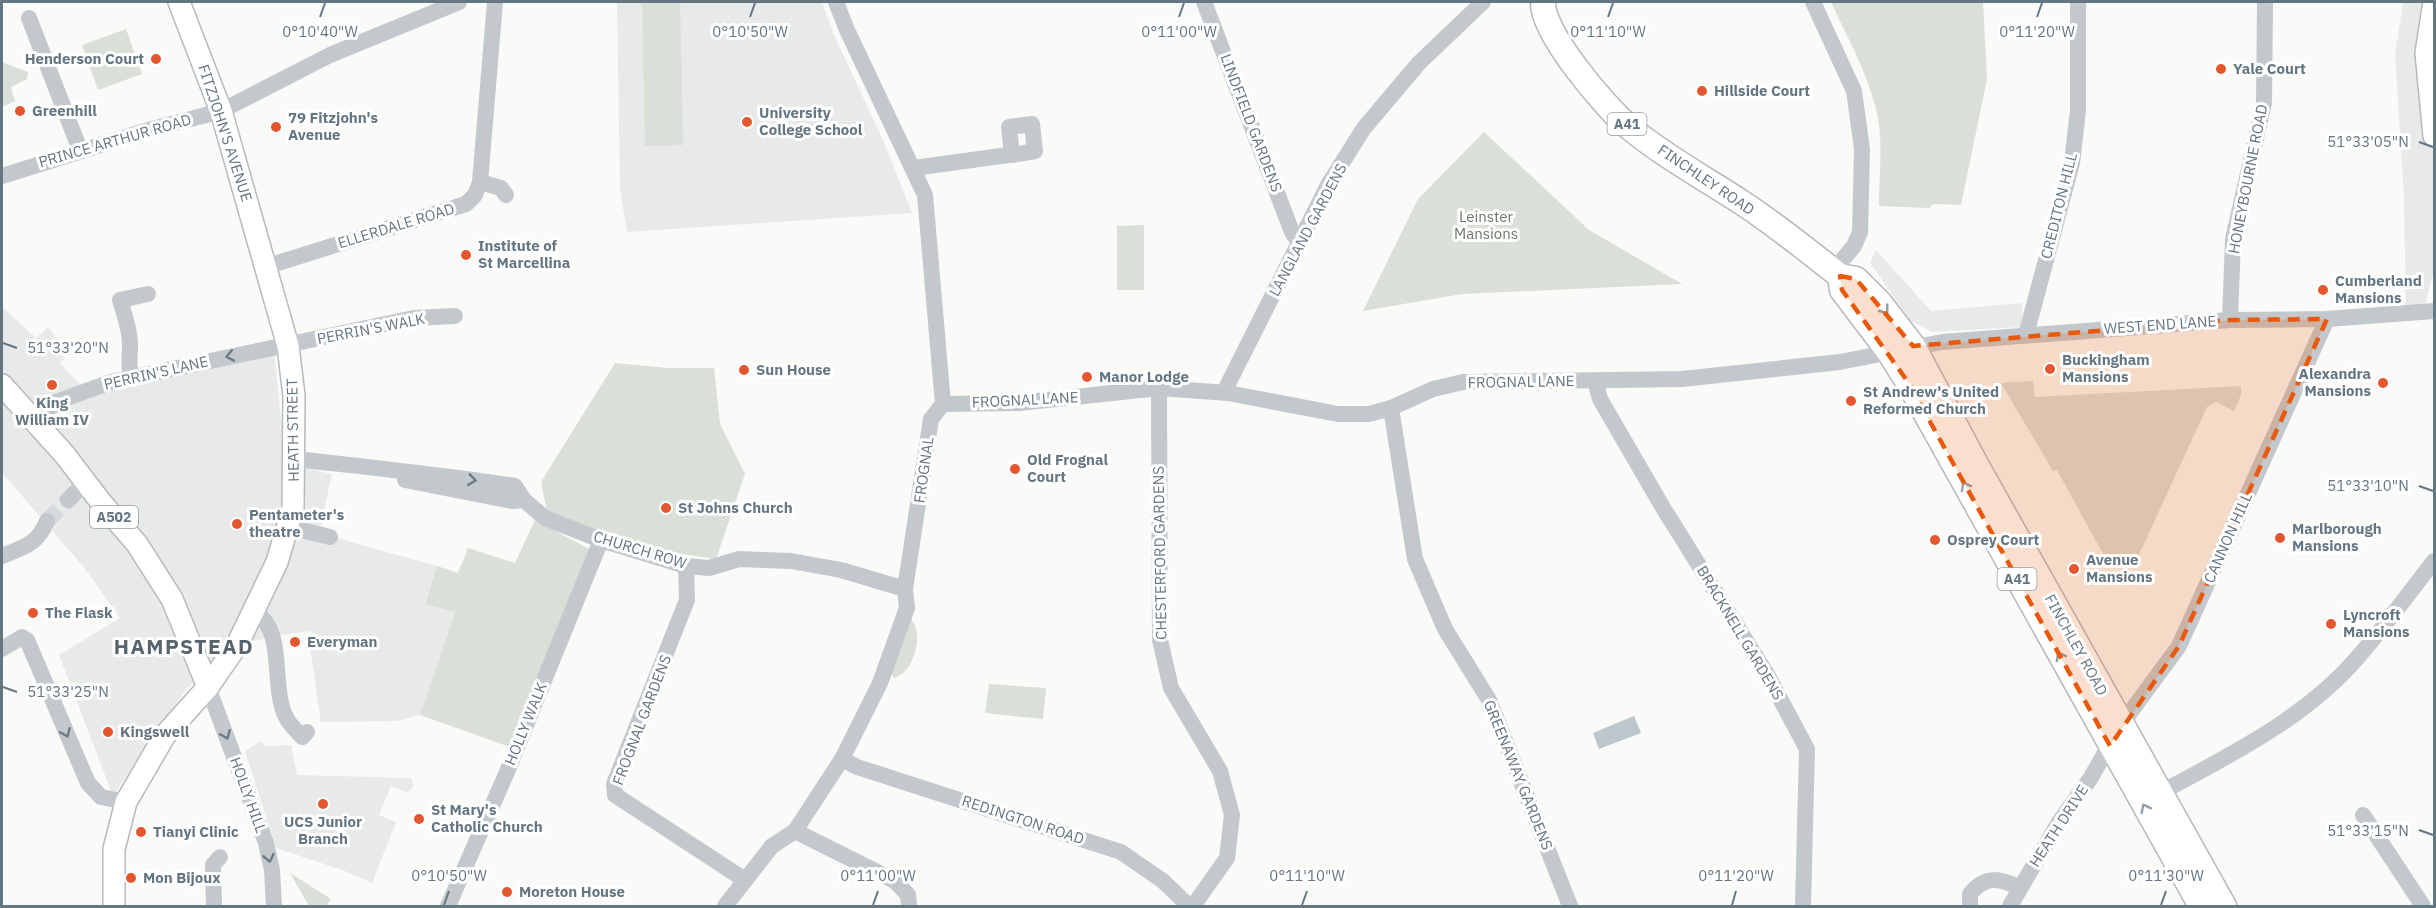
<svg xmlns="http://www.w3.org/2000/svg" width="2436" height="908" font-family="'IBM Plex Sans',sans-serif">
  <rect width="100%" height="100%" fill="#fafaf8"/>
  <g fill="#e8e9e9">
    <path d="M617,2H822L834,35L884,142L912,213L627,232L620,189Z"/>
    <path d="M2403,2H2434V271L2425,304L2406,311L2404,198L2395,55Z"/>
    <path d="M1876,250L1931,311L2022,303L2023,327L1932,332L1911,321L1870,263Z"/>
    <path d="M2,307L36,338L48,327L54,334L53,344L65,359L60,363L85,390L274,353L286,464L332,474L319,533L437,566L425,605L455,612L420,715L397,721L321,722L310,647L323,639L309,631L276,636L254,641L187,688L113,796L59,655L120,618L83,566L2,473Z"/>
    <path d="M261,741L265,746L291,745L297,775L411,778L414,786L407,793L391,786L379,815L396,822L372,883L345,871L276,848L245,751Z"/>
  </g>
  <g fill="#dadfd7">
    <path d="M642,2H680L683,145L645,146Z"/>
    <path d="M1831,2H1983L1987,79L1961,205L1933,204L1929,208L1879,206C1879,178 1883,146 1878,118C1870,77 1848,39 1831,2Z"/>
    <path d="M126,29L142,74L98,90L82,45Z"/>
    <path d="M2,62L28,72L27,79L11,87L15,101L2,107Z"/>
    <path d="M1484,132L1589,230L1682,284L1462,294L1363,311L1418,199Z"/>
    <path d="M1144,225V290H1117V226Z"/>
    <path d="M615,363L668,368H714L720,424L745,474L716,559L660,551L548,516L541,482Z"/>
    <path d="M2033,381L2035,397L2241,386V395L2234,411L2216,402L2207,407L2136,561L2108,563L2057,470L2053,471L2001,383Z"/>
    <path d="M535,520L589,549L510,747L420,715L455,612L425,605L437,566L458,573L468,548L515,563Z"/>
    <path d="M910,619C926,632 913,674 894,678L891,674Z"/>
    <path d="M989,684L1046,688L1043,719L985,713Z"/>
    <path d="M290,873L331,899L326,906H309Z"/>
  </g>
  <path fill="#bbc7cb" d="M1634,716L1641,733L1599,749L1593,733Z"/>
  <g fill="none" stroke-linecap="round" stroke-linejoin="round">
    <path stroke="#d5d9db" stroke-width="16" stroke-dasharray="16 8" stroke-linecap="butt" d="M47,521L68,500"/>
    <defs>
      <g id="major">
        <path d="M2434,2L2426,53L2434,136"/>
        <path d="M2,385L65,455L100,501L137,544L172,599L208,687"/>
        <path d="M114,906V849L126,802L165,735L208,687L237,645L277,562L293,508L294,396L288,346L221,111L179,2"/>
      </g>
      <g id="highway">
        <path d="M1543,2C1541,32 1606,108 1630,128C1664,156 1704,178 1741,202C1775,224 1808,251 1840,276L1856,279L1880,303L1913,346L1977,466L2224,906"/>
        <path d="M1840,276L1842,290L1889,352L1908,382L2201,906"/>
      </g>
    </defs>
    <use href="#major" stroke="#b5babe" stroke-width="24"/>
    <use href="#highway" stroke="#b4b9bd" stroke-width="27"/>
    <g stroke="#c3c8cc" stroke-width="16">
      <path d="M1204,2L1292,232L1300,244"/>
      <path d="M1813,2L1854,91L1862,149L1860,232L1854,246L1833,271"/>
      <path d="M29,18L80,150"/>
      <path d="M914,168L1008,155H1012L1035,151L1032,124L1009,127L1012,155"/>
      <path d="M2,176L145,131L221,111L330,55L459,2"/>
      <path d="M480,182L501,188L506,195"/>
      <path d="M265,267L466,204L475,195L480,182L495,2"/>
      <path d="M2230,320L2233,239L2264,103L2265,2"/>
      <path d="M2026,335L2072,163L2078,110V2"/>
      <path d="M131,378C128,365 130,357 130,344C130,329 124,314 120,300L148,294"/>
      <path d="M1595,381L1600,399L1662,506L1768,676L1807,749L1803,906"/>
      <path d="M1159,388L1160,640L1171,688L1220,771L1232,815L1227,858L1193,906"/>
      <path d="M1228,393V384L1328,185L1364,128L1419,63L1483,2"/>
      <path d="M943,404L1019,403L1159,388L1228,393L1338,414H1369L1391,408L1433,389L1463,382L1682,379L1840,362L1942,342L2230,320L2327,319L2434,311"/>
      <path d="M1391,408L1415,559L1445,629L1489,700L1570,906"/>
      <path d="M34,422L56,402L111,382L414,318L455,316"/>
      <path d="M295,459C369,467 442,475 515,486L524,500L545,518L601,540L686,566L709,568L739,559L791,561L841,570L905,589"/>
      <path d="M405,480L512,501L524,500"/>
      <path d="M68,500L85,483"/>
      <path d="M289,527L330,537"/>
      <path d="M2,556C24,547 37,545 47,521"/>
      <path d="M686,566L687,600L614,784L615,795L745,880"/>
      <path d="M254,611C288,632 269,687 287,719C290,725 297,731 302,737L307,732"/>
      <path d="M2,649L22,637L27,640L88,783L101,797L126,802"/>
      <path d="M208,687L266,843L272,870L274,906"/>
      <path d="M842,759L857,767L1121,852L1163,881L1189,906"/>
      <path d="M2160,793C2230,755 2306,718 2358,657C2385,626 2409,593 2434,561"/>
      <path d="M2363,815L2423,906"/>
      <path d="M795,831L895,881L908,895L909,906"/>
      <path d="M214,906L213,865L220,857"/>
      <path d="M448,906L507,772L601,540"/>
      <path d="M725,906L772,846L795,831L842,759L880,683L907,608L905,589L931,419L943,404L925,195L847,30L836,2"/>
      <path d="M1970,906V894C1985,875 2000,878 2020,888"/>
      <path d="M2010,906L2059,822L2090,779L2121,725L2179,646L2327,319"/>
    </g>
    <use href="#major" stroke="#fff" stroke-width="21"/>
    <use href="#highway" stroke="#fff" stroke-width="24"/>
  </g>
  <defs><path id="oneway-chevron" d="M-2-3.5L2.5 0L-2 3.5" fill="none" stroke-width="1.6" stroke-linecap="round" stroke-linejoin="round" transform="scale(1.5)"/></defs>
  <g stroke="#939fa8">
    <use href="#oneway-chevron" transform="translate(1885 310) rotate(51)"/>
    <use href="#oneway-chevron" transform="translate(1965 486) rotate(-119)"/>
    <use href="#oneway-chevron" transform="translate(2060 656) rotate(-119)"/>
    <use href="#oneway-chevron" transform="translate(2145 808) rotate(-117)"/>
  </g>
  <g stroke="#6a7a87">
    <use href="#oneway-chevron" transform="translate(230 356) rotate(169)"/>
    <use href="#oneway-chevron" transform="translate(472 480) rotate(8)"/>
    <use href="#oneway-chevron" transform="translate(66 733) rotate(67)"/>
    <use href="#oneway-chevron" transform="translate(226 735) rotate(68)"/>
    <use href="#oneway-chevron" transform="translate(269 858) rotate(78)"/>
  </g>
  <path fill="#e8590c" fill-opacity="0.2" stroke="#e8590c" stroke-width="4.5" stroke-dasharray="12 8" stroke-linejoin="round" d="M1840,276L1856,279L1913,346L2230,320L2327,319L2179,646L2110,746L1908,382L1842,290Z"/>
  <path fill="none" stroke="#657683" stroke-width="2" d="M320,17L325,3M750,17L755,3M1179,17L1184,3M1608,17L1613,3M2037,17L2042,3M2419,142L2433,147M3,343L17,348M2419,486L2433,491M3,687L17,692M2419,830L2433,835M444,905L449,891M873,905L878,891M1302,905L1307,891M1732,905L1736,891M2161,905L2166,891"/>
  <g fill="#e4572e" stroke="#fff" stroke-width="2">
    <circle cx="156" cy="59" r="6"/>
    <circle cx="2221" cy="69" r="6"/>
    <circle cx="1702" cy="91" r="6"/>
    <circle cx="20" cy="111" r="6"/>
    <circle cx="747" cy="122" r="6"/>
    <circle cx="276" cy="127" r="6"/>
    <circle cx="466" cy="255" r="6"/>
    <circle cx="2323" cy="290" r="6"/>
    <circle cx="2050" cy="369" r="6"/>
    <circle cx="744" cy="370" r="6"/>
    <circle cx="1087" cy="377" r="6"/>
    <circle cx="2383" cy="383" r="6"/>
    <circle cx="52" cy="385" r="6"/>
    <circle cx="1851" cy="401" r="6"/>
    <circle cx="1015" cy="469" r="6"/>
    <circle cx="666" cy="508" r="6"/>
    <circle cx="237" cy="524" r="6"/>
    <circle cx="2280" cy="538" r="6"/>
    <circle cx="1935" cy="540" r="6"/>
    <circle cx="2074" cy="569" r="6"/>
    <circle cx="33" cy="613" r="6"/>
    <circle cx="2331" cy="624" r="6"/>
    <circle cx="295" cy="642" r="6"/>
    <circle cx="108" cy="732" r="6"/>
    <circle cx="323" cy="804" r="6"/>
    <circle cx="419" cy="819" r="6"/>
    <circle cx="141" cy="832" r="6"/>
    <circle cx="131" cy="878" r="6"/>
    <circle cx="507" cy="892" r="6"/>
  </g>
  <g text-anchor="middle" stroke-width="6" stroke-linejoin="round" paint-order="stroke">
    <g fill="#fff" stroke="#939fa8" stroke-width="1.5">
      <rect x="1607.5" y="113" width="39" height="22" rx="4.5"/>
      <rect x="90" y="506" width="48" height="22" rx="4.5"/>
      <rect x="1997.5" y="568" width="39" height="22" rx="4.5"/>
    </g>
    <g font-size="14" font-weight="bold" fill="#657683">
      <text x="1627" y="129">A41</text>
      <text x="114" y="522">A502</text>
      <text x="2017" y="584">A41</text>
    </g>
    <g font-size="15" font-weight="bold" fill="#657683" stroke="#fff" text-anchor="start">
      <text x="144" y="64" text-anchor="end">Henderson Court</text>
      <text x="2233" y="74">Yale Court</text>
      <text x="1714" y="96">Hillside Court</text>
      <text x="32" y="116">Greenhill</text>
      <text x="759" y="118">University<tspan x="759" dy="17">College School</tspan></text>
      <text x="288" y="123">79 Fitzjohn's<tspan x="288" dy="17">Avenue</tspan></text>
      <text x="478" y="251">Institute of<tspan x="478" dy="17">St Marcellina</tspan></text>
      <text x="2335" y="286">Cumberland<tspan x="2335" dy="17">Mansions</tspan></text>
      <text x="2062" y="365">Buckingham<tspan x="2062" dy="17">Mansions</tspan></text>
      <text x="756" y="375">Sun House</text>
      <text x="2371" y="379" text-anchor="end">Alexandra<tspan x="2371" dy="17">Mansions</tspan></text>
      <text x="1099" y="382">Manor Lodge</text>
      <text x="1863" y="397">St Andrew's United<tspan x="1863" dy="17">Reformed Church</tspan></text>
      <text x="52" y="408" text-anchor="middle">King<tspan x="52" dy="17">William IV</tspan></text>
      <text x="1027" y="465">Old Frognal<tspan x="1027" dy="17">Court</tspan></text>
      <text x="678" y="513">St Johns Church</text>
      <text x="249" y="520">Pentameter's<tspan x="249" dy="17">theatre</tspan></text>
      <text x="2292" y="534">Marlborough<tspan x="2292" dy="17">Mansions</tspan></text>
      <text x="1947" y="545">Osprey Court</text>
      <text x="2086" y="565">Avenue<tspan x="2086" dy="17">Mansions</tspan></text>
      <text x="45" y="618">The Flask</text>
      <text x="2343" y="620">Lyncroft<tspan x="2343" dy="17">Mansions</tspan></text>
      <text x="307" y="647">Everyman</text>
      <text x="120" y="737">Kingswell</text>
      <text x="431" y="815">St Mary's<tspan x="431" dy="17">Catholic Church</tspan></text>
      <text x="323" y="827" text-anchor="middle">UCS Junior<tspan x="323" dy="17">Branch</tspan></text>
      <text x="153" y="837">Tianyi Clinic</text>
      <text x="143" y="883">Mon Bijoux</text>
      <text x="519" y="897">Moreton House</text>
    </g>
    <g font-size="15" fill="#657683" stroke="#fff">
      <text transform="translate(1251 123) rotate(69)" y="5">LINDFIELD GARDENS</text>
      <text transform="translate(225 133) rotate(72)" y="5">FITZJOHN'S AVENUE</text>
      <text transform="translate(115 141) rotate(-16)" y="5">PRINCE ARTHUR ROAD</text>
      <text transform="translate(2248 179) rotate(-79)" y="5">HONEYBOURNE ROAD</text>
      <text transform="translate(1706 180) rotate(34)" y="5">FINCHLEY ROAD</text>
      <text transform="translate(2059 206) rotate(-76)" y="5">CREDITON HILL</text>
      <text transform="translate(396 226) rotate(-17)" y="5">ELLERDALE ROAD</text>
      <text transform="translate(1308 230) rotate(-62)" y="5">LANGLAND GARDENS</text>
      <text transform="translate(2160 325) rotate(-4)" y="5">WEST END LANE</text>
      <text transform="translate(371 329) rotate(-11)" y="5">PERRIN'S WALK</text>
      <text transform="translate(156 373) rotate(-13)" y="5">PERRIN'S LANE</text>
      <text transform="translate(1521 382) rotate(-1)" y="5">FROGNAL LANE</text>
      <text transform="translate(1025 400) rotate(-3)" y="5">FROGNAL LANE</text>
      <text transform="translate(293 430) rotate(-91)" y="5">HEATH STREET</text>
      <text transform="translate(924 470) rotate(-82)" y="5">FROGNAL</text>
      <text transform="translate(2228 538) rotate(-66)" y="5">CANNON HILL</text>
      <text transform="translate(640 550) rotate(17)" y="5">CHURCH ROW</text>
      <text transform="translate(1160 553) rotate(-91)" y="5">CHESTERFORD GARDENS</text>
      <text transform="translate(1740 633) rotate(59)" y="5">BRACKNELL GARDENS</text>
      <text transform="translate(2076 645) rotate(61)" y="5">FINCHLEY ROAD</text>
      <text transform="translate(642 720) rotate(-69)" y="5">FROGNAL GARDENS</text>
      <text transform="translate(526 724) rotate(-68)" y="5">HOLLY WALK</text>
      <text transform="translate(1518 775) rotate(68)" y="5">GREENAWAY GARDENS</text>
      <text transform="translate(248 795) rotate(70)" y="5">HOLLY HILL</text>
      <text transform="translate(1023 820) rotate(18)" y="5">REDINGTON ROAD</text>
      <text transform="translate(2059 826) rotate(-57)" y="5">HEATH DRIVE</text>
    </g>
    <g font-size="15" fill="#687a64" stroke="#fff">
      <text x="1486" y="222">Leinster<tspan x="1486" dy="17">Mansions</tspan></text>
    </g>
    <g font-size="21" font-weight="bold" letter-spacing="1.5" fill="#57646e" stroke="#fff">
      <text x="184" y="654">HAMPSTEAD</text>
    </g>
  </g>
  <g font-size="15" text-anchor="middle" fill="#657683" stroke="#fff" stroke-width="6" stroke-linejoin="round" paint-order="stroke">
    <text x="1608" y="37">0°11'10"W</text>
    <text x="2037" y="37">0°11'20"W</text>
    <text x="320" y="37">0°10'40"W</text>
    <text x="750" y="37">0°10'50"W</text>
    <text x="1179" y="37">0°11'00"W</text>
    <text x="2368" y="147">51°33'05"N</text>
    <text x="68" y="353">51°33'20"N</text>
    <text x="2368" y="491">51°33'10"N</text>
    <text x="68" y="697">51°33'25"N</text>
    <text x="2368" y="836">51°33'15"N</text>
    <text x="449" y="881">0°10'50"W</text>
    <text x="878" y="881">0°11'00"W</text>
    <text x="1307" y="881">0°11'10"W</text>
    <text x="1736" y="881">0°11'20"W</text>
    <text x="2166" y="881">0°11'30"W</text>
  </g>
  <rect width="2436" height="908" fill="none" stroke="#657683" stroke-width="6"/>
</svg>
